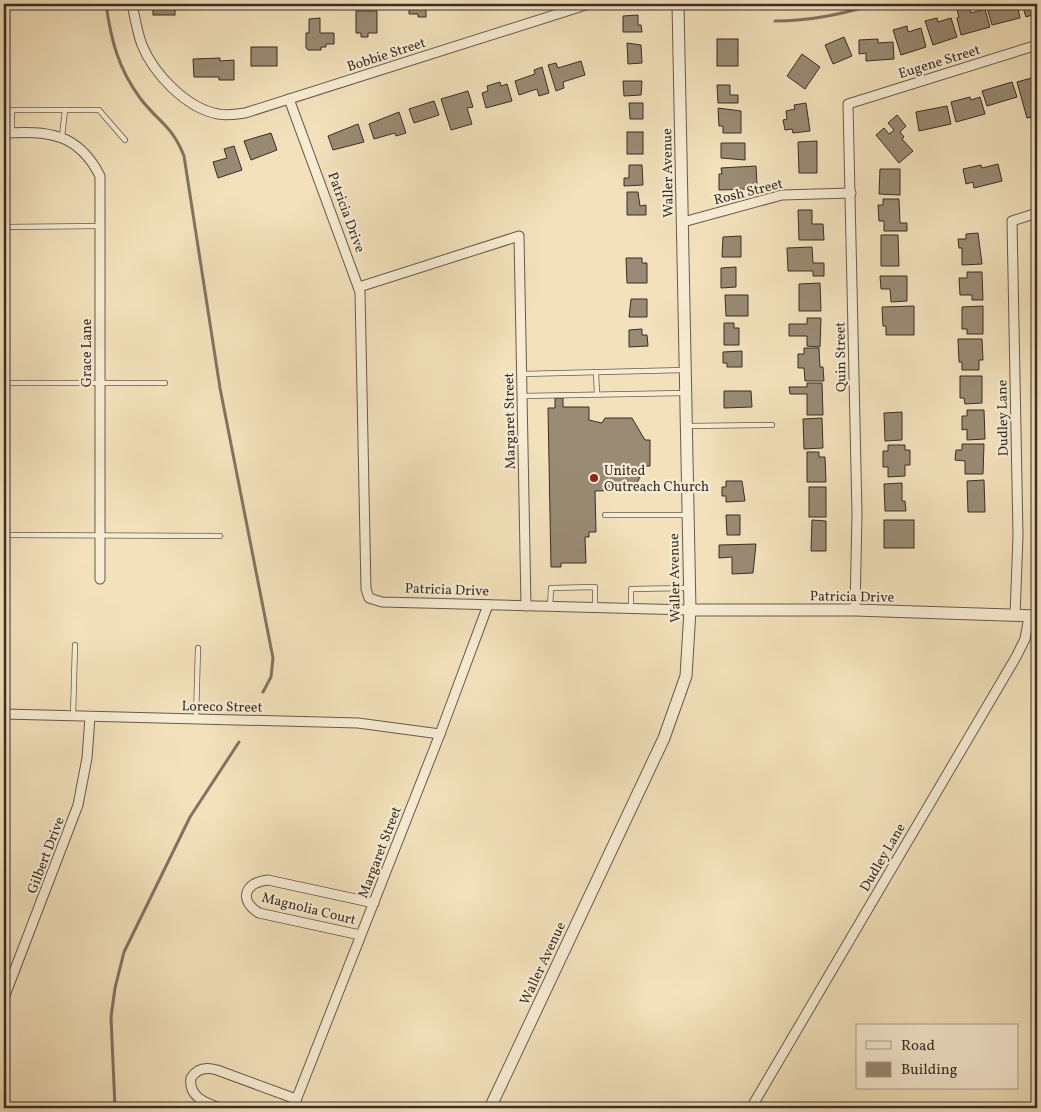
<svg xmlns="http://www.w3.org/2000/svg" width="1041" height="1112" font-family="Vollkorn,serif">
  <rect width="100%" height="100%" fill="#f2e1bb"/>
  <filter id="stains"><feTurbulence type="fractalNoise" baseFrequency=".004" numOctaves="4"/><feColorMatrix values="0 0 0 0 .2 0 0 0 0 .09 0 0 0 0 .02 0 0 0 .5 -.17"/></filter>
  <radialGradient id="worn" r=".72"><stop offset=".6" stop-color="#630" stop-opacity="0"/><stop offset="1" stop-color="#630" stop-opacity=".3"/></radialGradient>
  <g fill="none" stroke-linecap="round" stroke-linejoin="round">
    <g stroke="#827462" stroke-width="3">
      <path d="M106,4C111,40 118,68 140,98C158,122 172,125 184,156L220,388L273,658L271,677L263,692"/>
      <path d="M775,21C811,21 842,14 876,4"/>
      <path d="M115,1108L111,1017L115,988L124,952L190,817L239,742"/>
    </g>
  </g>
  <g fill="#998b74" stroke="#392d28">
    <rect x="153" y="4" width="22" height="11"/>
    <path d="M409,4H426V17H418V14H409Z"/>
    <path d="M714,4H758V5L714,6Z"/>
    <path d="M986,4H1017L1020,18L992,25Z"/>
    <path d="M1022,4H1037V13L1026,17Z"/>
    <path d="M969,7L971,13L985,9L990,27L961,35L957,18L959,17L957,10Z"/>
    <path d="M356,11H377V33H368V37H361V33H356Z"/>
    <path d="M638,15V25H641L642,32H623V16Z"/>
    <path d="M320,18V33H334V44H326V47H321V50H308L306,48V33H309V19Z"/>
    <path d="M937,18L938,22L951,18L957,37L933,45L925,21Z"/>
    <path d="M907,26L908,32L921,28L926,47L901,55L893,30Z"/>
    <path d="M844,37L852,56L833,64L825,45Z"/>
    <rect x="717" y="39" width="21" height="27"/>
    <path d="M878,39V43L893,42L894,59L866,61V53L859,54V40Z"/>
    <path d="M627,43L641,45L642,63L628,64Z"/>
    <rect x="251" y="47" width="26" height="19"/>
    <path d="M802,54L820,67L805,89L787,76Z"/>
    <path d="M220,58V61L234,60V80H219V77H194L193,59Z"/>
    <path d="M581,61L585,75L563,82L564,88L556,91L548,65L556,63L558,68Z"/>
    <path d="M542,67L549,93L539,96L537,89L519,95L515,81L535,74L534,70Z"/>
    <path d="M1037,70V116L1027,118L1017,82L1035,77L1034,71Z"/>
    <path d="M623,81H642L641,95L624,96Z"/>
    <path d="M500,82L501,86L507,84L512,101L486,108L482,93L488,91L487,86Z"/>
    <path d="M1012,82L1017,97L987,106L982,91Z"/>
    <path d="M717,85H730V95H738V103H718Z"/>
    <path d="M468,91L473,107L467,108L472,124L451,130L441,99Z"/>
    <path d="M970,97L971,100L980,97L985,114L956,122L951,102Z"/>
    <path d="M434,101L439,115L414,123L409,109Z"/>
    <path d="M629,103H643V119H630Z"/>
    <path d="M806,103L810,131L793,133L792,129L785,130L783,120L787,119L786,111L795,109L794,105Z"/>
    <path d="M947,106L951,124L919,131L916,112Z"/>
    <path d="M718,108L741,111V133H723V126H719Z"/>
    <path d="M399,112L406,133L396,136L395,133L374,139L369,124Z"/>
    <path d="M897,115L906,126L900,132L904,137L902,139L913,151L899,163L876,135L884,128L889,134L894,130L888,123Z"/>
    <path d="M358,124L364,142L333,150L328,136Z"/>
    <rect x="627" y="132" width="16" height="22"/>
    <path d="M271,133L277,150L251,160L244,141Z"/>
    <path d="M817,141V173H799L798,142Z"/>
    <path d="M721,143H745V160L721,158Z"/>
    <path d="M234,146L242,170L218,178L213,162L227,158L224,149Z"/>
    <path d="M998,164L1002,181L974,188L973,182L966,184L963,169L981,165L982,168Z"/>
    <path d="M629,165H642L643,185L624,186V178H629Z"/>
    <path d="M756,166L757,185L748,186V189L719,190V174H722L721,168Z"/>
    <path d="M880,169H900V195L879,194Z"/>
    <path d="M627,192H638L640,206L646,205V215H627Z"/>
    <path d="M883,199H899L900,223H907V231H884V221H879L878,205H883Z"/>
    <path d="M798,210H812V224H823L824,240H799Z"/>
    <path d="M978,233L982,264L962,265V248H959L958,239H966V234Z"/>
    <path d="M881,235H898L899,266H881Z"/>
    <path d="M741,236V257H722L723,237Z"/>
    <path d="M812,247L813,263H824V276H813V271H788L787,248Z"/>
    <path d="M626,258H642V263H647V283H627Z"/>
    <path d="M736,267V287L721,288V268Z"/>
    <path d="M967,272H982L983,300H972V295H960L959,278H967Z"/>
    <path d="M880,276H907V301L891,302L890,289H881Z"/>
    <path d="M820,283L821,311H799V284Z"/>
    <path d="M725,295H748V316H726Z"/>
    <path d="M631,299H647V317H629Z"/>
    <path d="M914,306V335H886V326H883L882,307Z"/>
    <path d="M983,306V334H967V329H962V307Z"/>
    <path d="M807,318H821L820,347L807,346V336H789V324H807Z"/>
    <path d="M724,323H734V328H739V345H724Z"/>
    <path d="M642,329V335H647L648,346L629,347V330Z"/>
    <path d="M958,339H982L983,360H979V370H962V362H959Z"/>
    <path d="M804,348H819L820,367H823L824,381H805L804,368H798V354H804Z"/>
    <path d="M742,351V367H727V363H723V352Z"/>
    <path d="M960,376H982V403L965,404L964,398H960Z"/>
    <path d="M807,383H822L823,415H807V394H790L789,387H807Z"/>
    <path d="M724,391H751L752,407L724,408Z"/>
    <path d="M555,398H563V407H589V420L602,423L605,418H632L645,440H650V466H646L633,490L595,491L596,532H589V537H585L586,563H561V567H551L548,408H555Z"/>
    <path d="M967,410H984L985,439L967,440V429L962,430V416H967Z"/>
    <path d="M902,412V440L885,441L884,413Z"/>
    <path d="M822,418L823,448L804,449L803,419Z"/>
    <path d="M962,444H984L983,474H965V461L955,460L956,450H962Z"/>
    <path d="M888,445H905V450H910V465H905V476L888,477V467H883V451H888Z"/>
    <path d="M807,452H819V457H825L826,482H807Z"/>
    <path d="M984,480L985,512H968L967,481Z"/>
    <path d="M726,481H742L745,501L726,502V496H722V487H726Z"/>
    <path d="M902,483V501H905L906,511H885L884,484Z"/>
    <rect x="809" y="487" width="17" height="30"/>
    <path d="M726,515H740V535H727Z"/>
    <path d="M812,520L826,521V551H811Z"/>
    <rect x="884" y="520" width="30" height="28"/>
    <path d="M756,544L753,573L732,574V557L719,558V545Z"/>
  </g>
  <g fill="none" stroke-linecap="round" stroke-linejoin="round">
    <defs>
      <g id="service">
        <path d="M5,110H99L125,140"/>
        <path d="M12,110V133"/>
        <path d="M62,137L65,110"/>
        <path d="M6,227L99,226"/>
        <path d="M596,372L597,394"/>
        <path d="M522,374L684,370"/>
        <path d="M5,383H165"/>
        <path d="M522,396L685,393"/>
        <path d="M688,426L772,425"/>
        <path d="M605,515H686"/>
        <path d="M10,535L220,536"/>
        <path d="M550,607L551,588L595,587V607"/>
        <path d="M631,608V589L688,588"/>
        <path d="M73,716L75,645"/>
        <path d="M196,719L198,648"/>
      </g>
      <g id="minor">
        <path d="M132,4C135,18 137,32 142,45C154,74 186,108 218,114C227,116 236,114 245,113L589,4"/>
        <path d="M289,99L360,292L366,589L369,598L382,602L690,610"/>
        <path d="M4,133C47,131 78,132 100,176V579"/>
        <path d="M683,222L782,195L851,193"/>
        <path d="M359,287L519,236L526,606"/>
        <path d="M855,610L857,514L848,104L1037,45"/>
        <path d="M1015,616L1018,536L1012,221L1037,213"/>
        <path d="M4,714L358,723L440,734"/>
        <path d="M360,935L259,913C238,900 245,882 268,880L374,903"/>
        <path d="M4,998L78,805L87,758L90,717"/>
        <path d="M220,1108C206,1103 188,1097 191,1078C197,1068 207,1067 217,1070L296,1099"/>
        <path d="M293,1108L440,734L488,605"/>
        <path d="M751,1108L1016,657L1025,639L1029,616"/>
      </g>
      <g id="tertiary">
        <path d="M690,610H855L1037,616"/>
        <path d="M490,1108L664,738L686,676L690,610L678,4"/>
      </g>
    </defs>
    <use href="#service" stroke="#675a4d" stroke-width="6"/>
    <use href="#minor" stroke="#675a4d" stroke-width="11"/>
    <use href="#tertiary" stroke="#675a4d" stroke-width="13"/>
    <use href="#service" stroke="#f7ecd3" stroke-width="4.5"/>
    <use href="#minor" stroke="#f7ecd3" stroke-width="9"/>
    <use href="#tertiary" stroke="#f7ecd3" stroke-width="11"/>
  </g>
  <circle fill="#8f2418" stroke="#f7ecd3" stroke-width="2" cx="594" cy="478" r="5"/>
  <g text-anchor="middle" stroke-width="4.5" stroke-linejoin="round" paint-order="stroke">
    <g font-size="14" fill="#392d28" stroke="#f7ecd3">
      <text transform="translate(386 54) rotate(-18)" y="5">Bobbie Street</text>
      <text transform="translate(939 61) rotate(-17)" y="5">Eugene Street</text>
      <text transform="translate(667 173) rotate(-91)" y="5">Waller Avenue</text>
      <text transform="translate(748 191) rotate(-14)" y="5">Rosh Street</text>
      <text transform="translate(347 212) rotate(70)" y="5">Patricia Drive</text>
      <text transform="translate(86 353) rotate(-90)" y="5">Grace Lane</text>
      <text transform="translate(840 357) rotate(-91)" y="5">Quin Street</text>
      <text transform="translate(1002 418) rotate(-91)" y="5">Dudley Lane</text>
      <text transform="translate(509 421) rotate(-91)" y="5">Margaret Street</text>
      <text transform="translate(674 578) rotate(-91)" y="5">Waller Avenue</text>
      <text transform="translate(447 589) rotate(2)" y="5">Patricia Drive</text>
      <text transform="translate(852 596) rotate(1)" y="5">Patricia Drive</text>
      <text transform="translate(222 706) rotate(1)" y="5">Loreco Street</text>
      <text transform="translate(379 852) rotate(-69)" y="5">Margaret Street</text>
      <text transform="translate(45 855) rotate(-69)" y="5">Gilbert Drive</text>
      <text transform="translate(882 857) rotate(-60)" y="5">Dudley Lane</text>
      <text transform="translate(309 908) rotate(14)" y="5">Magnolia Court</text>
      <text transform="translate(542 963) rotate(-65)" y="5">Waller Avenue</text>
    </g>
    <g font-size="14" fill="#392d28" stroke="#f7ecd3" text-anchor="start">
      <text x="604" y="475">United<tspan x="604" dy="16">Outreach Church</tspan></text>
    </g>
  </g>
  <rect width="1041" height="1112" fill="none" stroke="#f2e1bb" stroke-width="20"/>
  <rect x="5" y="5" width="1031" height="1102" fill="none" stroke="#392d28" stroke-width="2.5"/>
  <rect x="10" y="10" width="1021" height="1092" fill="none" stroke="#392d28"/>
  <rect x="856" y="1024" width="162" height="65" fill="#f7ecd3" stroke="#aba08f"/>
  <rect x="866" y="1041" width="25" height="8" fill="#f7ecd3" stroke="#aba08f"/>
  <text x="901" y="1050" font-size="15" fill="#392d28">Road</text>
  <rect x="866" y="1062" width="25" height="15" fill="#998b74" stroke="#aba08f"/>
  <text x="901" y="1074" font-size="15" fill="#392d28">Building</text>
  <rect width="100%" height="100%" filter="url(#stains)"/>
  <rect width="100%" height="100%" fill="url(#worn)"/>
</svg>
